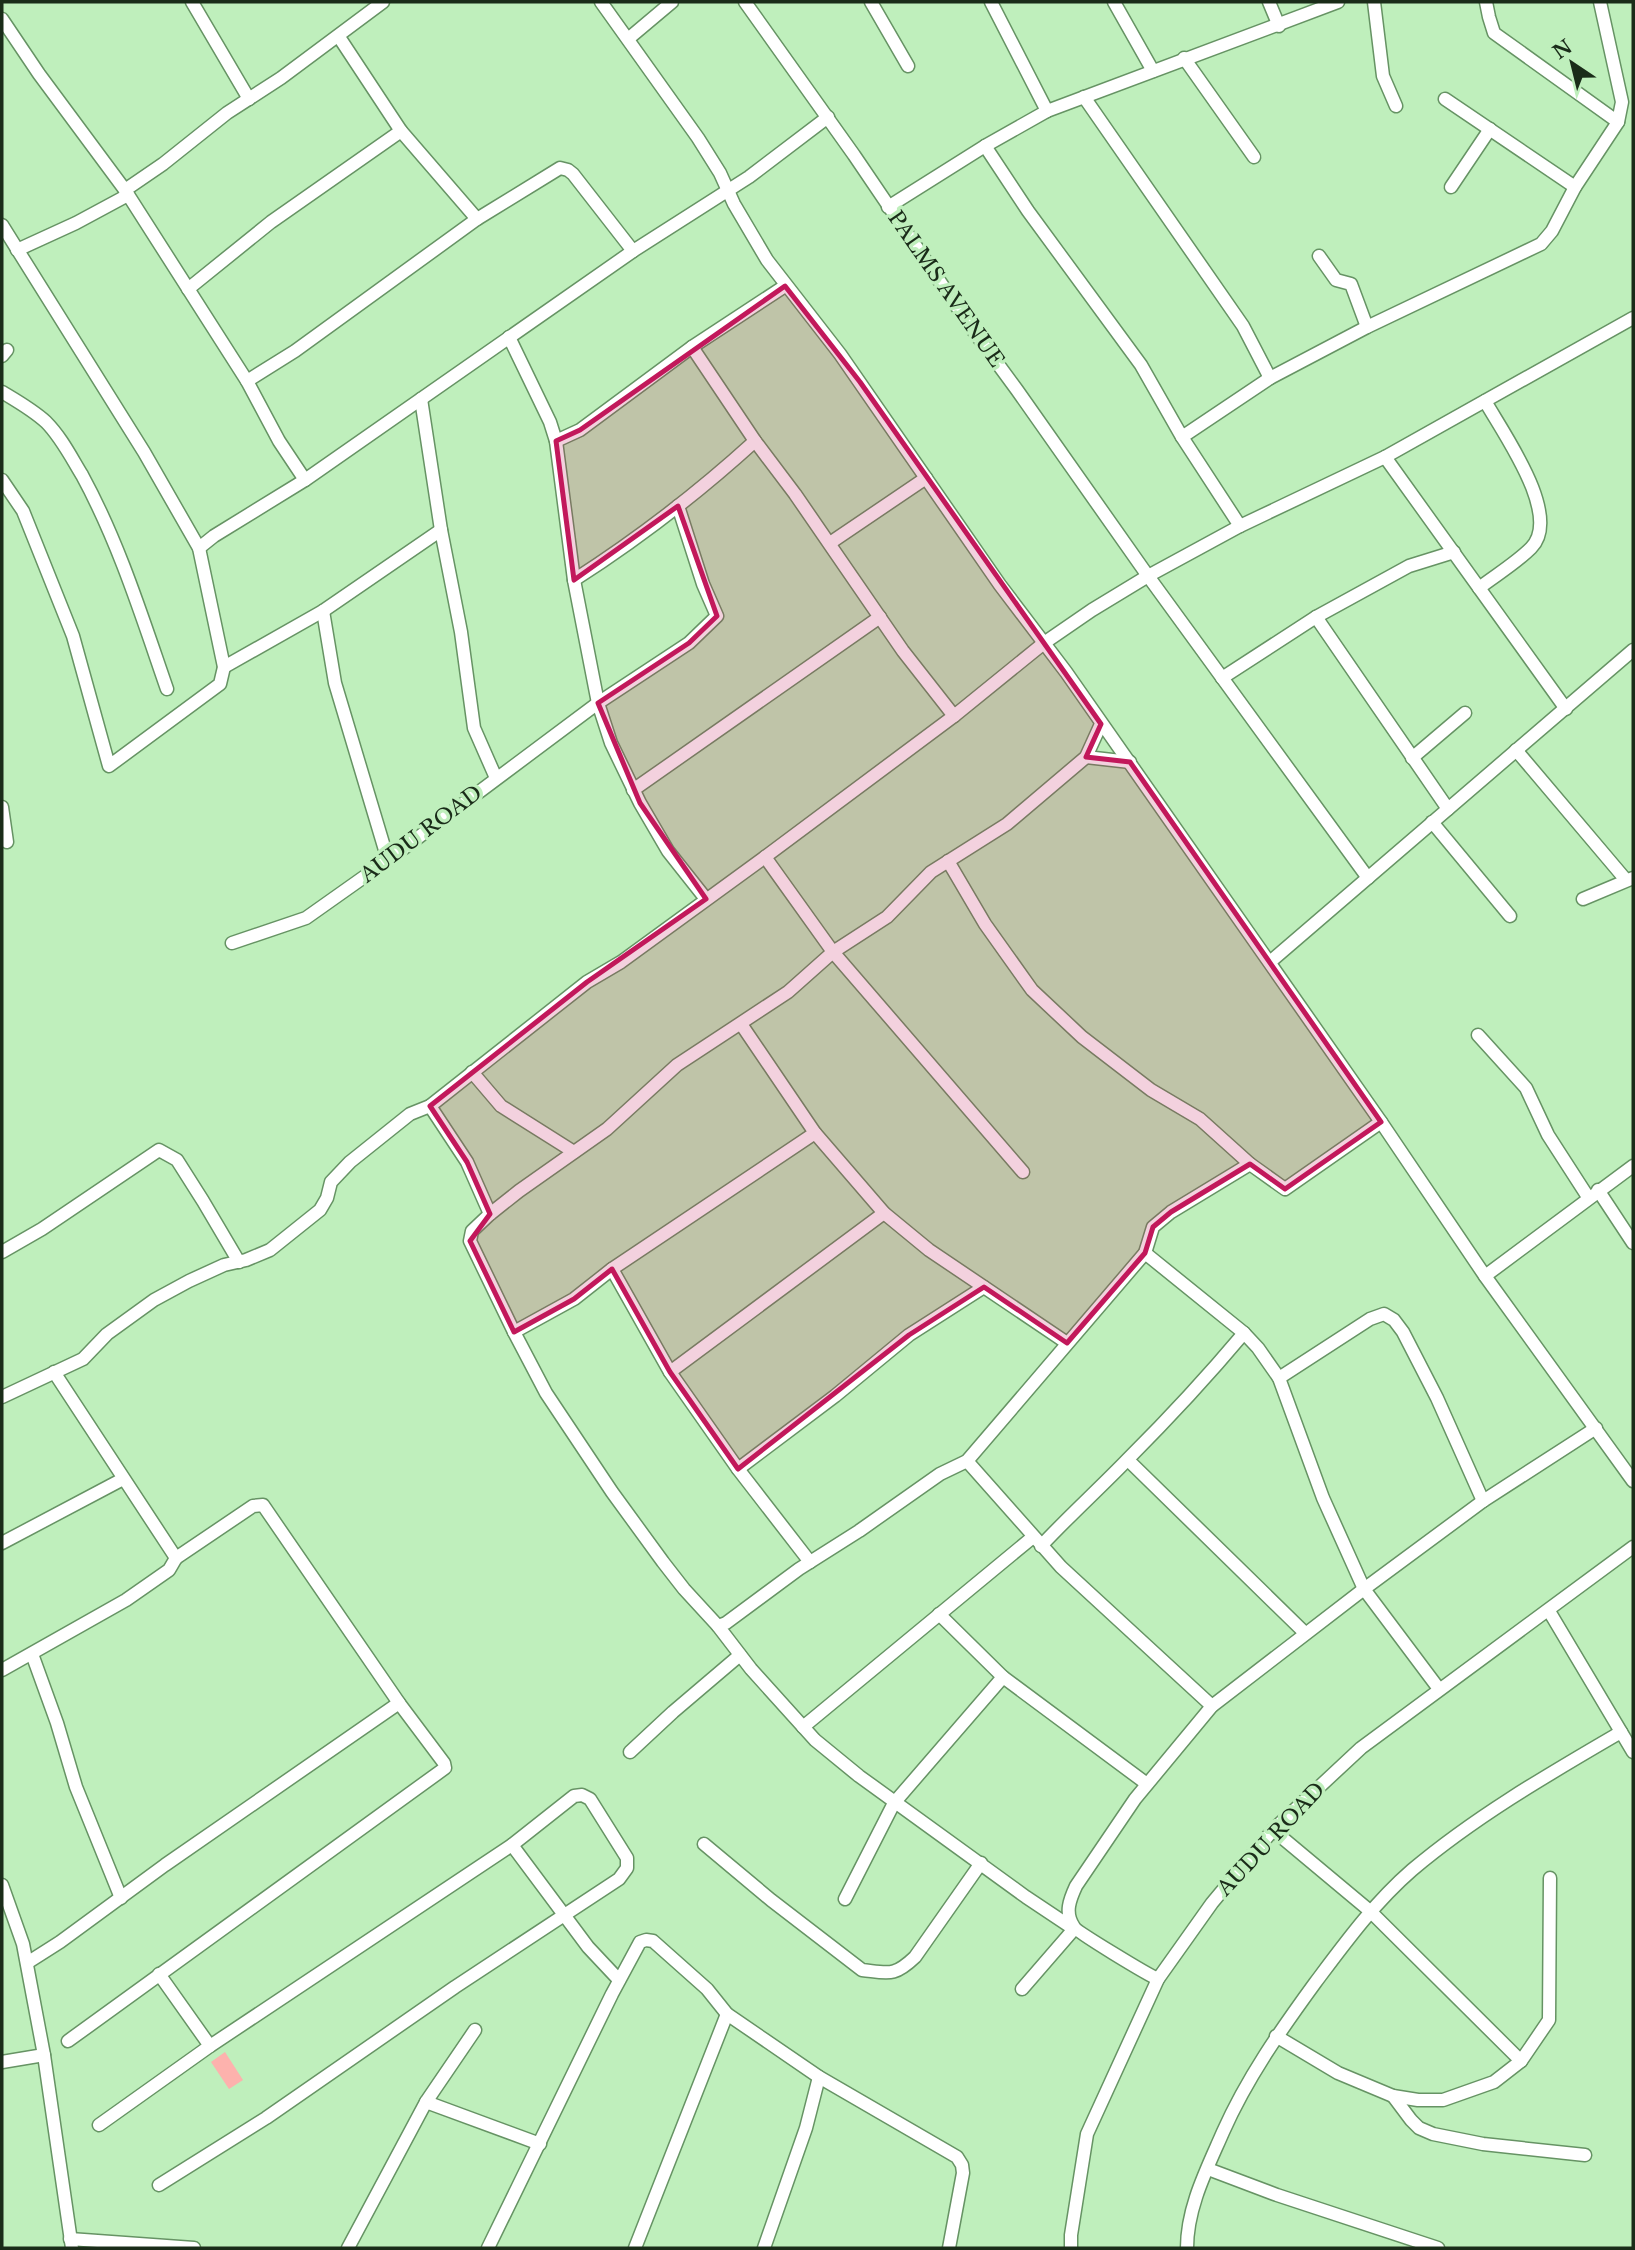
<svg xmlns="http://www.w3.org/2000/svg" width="1635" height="2250" font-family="'Libre Baskerville',serif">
  <rect width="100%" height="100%" fill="#bfefbc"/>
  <path fill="#fdb2ad" d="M225,2052L243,2080L229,2089L211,2062Z"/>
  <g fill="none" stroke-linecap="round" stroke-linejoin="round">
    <defs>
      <g id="minor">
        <path d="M192,2L249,99"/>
        <path d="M601,2L698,138L720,173L734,204L767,260L840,354L1000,585L1066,672L1381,1122L1485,1276L1633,1481"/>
        <path d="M745,2L854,155L970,326L1017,390L1148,576L1368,878"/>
        <path d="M871,2L908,66"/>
        <path d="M991,2L1047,111"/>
        <path d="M1114,2L1153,71"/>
        <path d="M1269,2L1279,26"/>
        <path d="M1374,2L1383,76L1396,106"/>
        <path d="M1486,2L1489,17L1494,33L1618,122"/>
        <path d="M2,19L39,74L125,190L247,381L279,441L305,480"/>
        <path d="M339,37L401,131"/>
        <path d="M628,39L672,2"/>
        <path d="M1184,58L1254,157"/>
        <path d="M1084,97L1243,326L1270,378"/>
        <path d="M1445,99L1575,187"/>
        <path d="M985,146L1028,211L1141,365L1182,437L1240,526"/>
        <path d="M1451,187L1490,129"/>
        <path d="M125,190L163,164L227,113L281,78L383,2"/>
        <path d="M888,207L985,146L1047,111L1338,2"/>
        <path d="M2,225L144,452L199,548L224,667L220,684L109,766L73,636L23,511L2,480"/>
        <path d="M17,250L76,223L128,195"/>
        <path d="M1319,256L1336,280L1351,284L1367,327"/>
        <path d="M188,289L271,222L401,131L477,219"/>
        <path d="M509,337L550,422L556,441L574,580L598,703L611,743L640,803L668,851L706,899"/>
        <path d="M692,347L755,441L795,494L903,651L954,716"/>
        <path d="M2,356L7,350"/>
        <path d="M247,381L295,351L477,219L560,168L568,170L573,174L633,251"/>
        <path d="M2,392C17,401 33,410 46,422C61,437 71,457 82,475C119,543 142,617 167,689"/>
        <path d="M421,399L441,530L461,632L474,728L496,778"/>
        <path d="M1182,437L1270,378L1367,327L1541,244L1552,231L1575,187L1618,122L1622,102L1600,2"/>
        <path d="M556,441L580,430L692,347L785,286"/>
        <path d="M1385,457L1566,709"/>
        <path d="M830,543L926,478"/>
        <path d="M199,548L214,536L305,480L633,251L749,177L828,117"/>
        <path d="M574,580C638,539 699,492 755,441"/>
        <path d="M1479,588C1496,575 1516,563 1531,548C1563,516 1503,433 1485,401"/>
        <path d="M323,611L335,683L388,860"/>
        <path d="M1316,617L1448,809"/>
        <path d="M224,667L323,611L441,530"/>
        <path d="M1222,678L1316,617L1409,566L1454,552"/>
        <path d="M1516,750L1626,880"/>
        <path d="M1086,757L1130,762"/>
        <path d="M1412,758L1465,713"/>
        <path d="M633,790L880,617"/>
        <path d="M2,807L7,842"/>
        <path d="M1432,822L1510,916"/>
        <path d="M765,857L833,952L788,992L677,1065L607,1129L519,1191L490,1214L472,1231L470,1241L514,1332L546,1393L612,1492L663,1562L684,1589L718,1626L751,1669L815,1740L859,1776L1026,1897L1074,1929L1022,1989"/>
        <path d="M948,861L985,924L1032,990L1082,1037L1151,1090L1200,1119L1250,1164L1285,1189L1381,1122"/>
        <path d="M1583,899L1633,878"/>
        <path d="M232,943L306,918L388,860L598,703L689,643L717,616L703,584L678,506"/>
        <path d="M1270,962L1633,650"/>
        <path d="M741,1024L815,1133L884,1213L929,1250L1067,1343"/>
        <path d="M1478,1035L1526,1088L1548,1135L1588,1197"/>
        <path d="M472,1072L501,1106L574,1152"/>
        <path d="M430,1106L467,1162L490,1214"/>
        <path d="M1023,1172L833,952L887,917L931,872L1007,824L1086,757L1101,724"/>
        <path d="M1598,1190L1633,1243"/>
        <path d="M2,1252L42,1229L159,1150L177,1160L203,1201L239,1262"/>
        <path d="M1145,1253L1244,1333L1258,1348L1279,1378L1323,1498L1364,1589L1439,1689"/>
        <path d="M612,1269L670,1372L738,1469L810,1562"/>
        <path d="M1485,1276L1633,1166"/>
        <path d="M514,1332L574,1299L612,1269L815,1133"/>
        <path d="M670,1372L884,1213"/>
        <path d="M1279,1378L1370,1319L1384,1314L1394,1320L1403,1332L1437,1398L1483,1501"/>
        <path d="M2,1397L83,1359L107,1334L154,1300L189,1281L224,1265L246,1260L270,1250L320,1210L327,1198L331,1182L350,1162L410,1114L430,1106L587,982L621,962L765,857L954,716L1044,643L1092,610L1148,576L1240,526L1385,457L1633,318"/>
        <path d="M1128,1460L1305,1633"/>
        <path d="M967,1461L1061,1567L1212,1706"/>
        <path d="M738,1469L835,1396L909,1335L984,1287"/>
        <path d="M2,1543L123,1479"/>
        <path d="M1041,1546C1069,1516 1099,1489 1128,1459C1168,1419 1207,1377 1244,1333"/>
        <path d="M1549,1611L1633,1752"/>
        <path d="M939,1614L1003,1677L1147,1784"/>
        <path d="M718,1626L726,1623L799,1569L859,1531L940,1474L967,1461L1145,1253L1153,1227L1171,1212L1250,1164"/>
        <path d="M32,1654L57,1723L76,1787L121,1898"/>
        <path d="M2,1670L126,1600L169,1570L176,1558L54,1372"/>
        <path d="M803,1727L1033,1537"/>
        <path d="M630,1752L673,1712L740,1655"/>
        <path d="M1273,1830L1370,1911L1521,2061"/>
        <path d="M704,1844L771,1900L862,1970C889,1973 894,1977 915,1957L981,1863"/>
        <path d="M512,1845L588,1947L619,1980"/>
        <path d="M2,1885L23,1944L44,2055L72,2248"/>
        <path d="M845,1899L894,1803L1003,1677"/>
        <path d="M27,1963L60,1942L165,1865L399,1703"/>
        <path d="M159,1974L210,2046"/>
        <path d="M1158,1979C1148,1975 1077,1932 1074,1927C1064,1913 1070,1899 1076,1886L1135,1799L1212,1706L1364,1589L1483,1501L1596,1428"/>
        <path d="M1276,2036L1338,2073L1393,2096L1418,2100H1443L1494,2082L1521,2061L1549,2020L1550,1878"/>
        <path d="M68,2041L445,1768L444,1763L399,1703L263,1505L253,1506L176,1558"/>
        <path d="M2,2062L44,2055"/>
        <path d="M1393,2096L1411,2120L1419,2128L1433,2134L1483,2144L1585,2155"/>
        <path d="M426,2102L540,2144"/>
        <path d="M99,2125L210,2046L512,1845L574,1796L582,1795L590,1799L627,1858V1868L619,1879L455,1987L266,2118L159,2185"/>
        <path d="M1208,2169L1277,2195L1438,2248"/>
        <path d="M70,2239L194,2248"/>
        <path d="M348,2248L426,2102L475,2030"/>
        <path d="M488,2248L612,1994L640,1942L646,1940L653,1941L707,1989L727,2014L819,2077L957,2157L962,2165L963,2173L949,2248"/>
        <path d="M635,2248L727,2014"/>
        <path d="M764,2248L806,2128L819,2077"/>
        <path d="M1071,2248V2235L1087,2134L1158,1979L1212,1903L1273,1830L1361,1748L1633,1547"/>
        <path d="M1187,2248C1187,2207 1207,2169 1223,2132C1247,2078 1280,2031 1315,1983C1345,1943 1374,1903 1412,1870C1476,1816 1549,1774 1621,1732"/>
      </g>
    </defs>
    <use href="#minor" stroke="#669364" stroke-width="15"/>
    <use href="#minor" stroke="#fff" stroke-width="12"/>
  </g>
  <path fill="#c2185b" fill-opacity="0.2" stroke="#c2185b" stroke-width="5" stroke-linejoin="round" d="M785,286L860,382L1101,724L1086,757L1130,762L1381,1122L1285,1189L1250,1164L1171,1212L1153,1227L1145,1253L1067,1343L984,1287L909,1335L738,1469L670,1372L612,1269L574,1299L514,1332L470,1241L490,1214L467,1162L430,1106L587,982L706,899L640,803L598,703L689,643L717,616L678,506L574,580L556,441L580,430Z"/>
  <g text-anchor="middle" stroke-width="7" stroke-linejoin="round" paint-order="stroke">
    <g font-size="21" fill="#1a2c19" stroke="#bfefbc">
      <text transform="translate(946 289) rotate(55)" y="7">PALMS AVENUE</text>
      <text transform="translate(421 834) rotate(-37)" y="7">AUDU ROAD</text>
      <text transform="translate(1271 1839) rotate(-47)" y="7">AUDU ROAD</text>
    </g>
  </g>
  <rect width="1635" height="2250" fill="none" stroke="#1a2c19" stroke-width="7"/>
  <g transform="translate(1572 63) rotate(325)" stroke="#bfefbc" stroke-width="5" paint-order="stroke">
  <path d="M0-5L12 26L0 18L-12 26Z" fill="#1a2c19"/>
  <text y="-10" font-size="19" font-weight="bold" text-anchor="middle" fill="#1a2c19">N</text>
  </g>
</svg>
